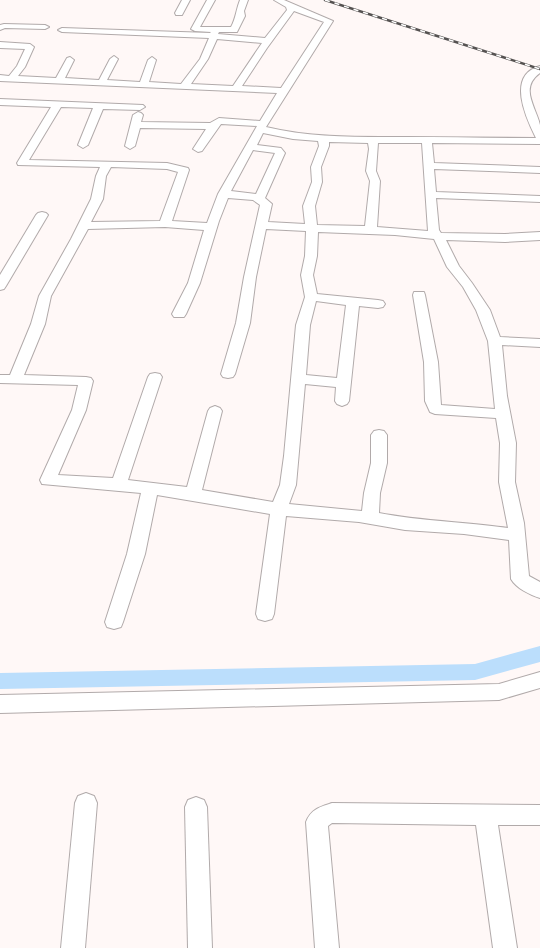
<svg xmlns="http://www.w3.org/2000/svg" width="540" height="948" font-family="'Open Sans',sans-serif">
  <rect width="100%" height="100%" fill="#fff8f7"/>
  <g fill="none" stroke-linecap="round" stroke-linejoin="round">
    <path fill="#bbdefc" fill-rule="evenodd" d="M540,646V662L475,680L0,689V673L475,664Z"/>
    <defs>
      <g id="minor">
        <path d="M182,0H190L182,15H176L175,13Z"/>
        <path d="M207,0H215L200,27H231C236,18 236,10 240,0H248L244,11L245,16L237,32H219L218,34L265,38L287,10L286,7L274,0H284L333,21L266,127C311,138 359,137 405,137C448,137 492,138 536,138C526,118 506,75 540,66V73C519,88 536,107 540,125C540,131 540,138 540,144L432,143L434,163L540,167V173L434,169L436,192L540,196V202L436,198L439,230L441,233L505,234L540,232V240L505,242L446,240L459,266L472,283L490,310L500,337L540,339V347L502,345L507,396L516,443L515,482L524,523L529,576L540,582V598C530,595 516,588 511,579L509,540L464,534L405,530L359,522L286,516L274,614L272,619L265,621L258,619L256,614L270,514L157,495L145,554L123,622L121,627L114,629L107,627L105,622L127,554L141,493L42,484L40,480L72,410L78,385L0,383V375H10L31,324L39,296L71,239L91,199L96,176L100,167L18,165L17,163L51,107L0,105V99L143,105L145,107L140,110L103,109L88,145L83,148L78,145L93,108L61,107L29,160L167,163L188,168L189,170L172,221L207,223L218,194L257,126L221,124L202,151L198,152L193,149L206,129L140,128L135,146L130,149L125,146L133,115L138,112L141,113L143,115L141,122L210,123L219,118L260,121L277,93L0,81V75L9,76L17,66L25,49L0,48V42L30,44L34,47L25,67L18,76L56,78L67,58L70,57L74,60L65,78L99,80L110,59L114,56L118,59L107,80L140,82L148,60L152,57L156,60L149,82L181,84L200,59L209,38L62,32L58,30L62,28L210,33L211,32L195,31L191,29ZM294,11L324,22L281,88L242,86L267,48ZM217,39L262,43L233,86L191,84L208,59ZM263,133L293,139L318,141L319,146L311,167L312,182L303,206L305,224L268,222L272,204L265,198L285,153L281,148L257,145ZM329,142L368,143L369,149L366,171L370,181L365,226L317,225L315,206L322,182L321,167L329,146ZM378,143H422L428,231L377,227L380,181L376,171ZM253,150L275,153L256,194L231,191ZM111,167L167,169L178,172L160,221L91,222L103,199L106,176ZM228,198L253,200L260,205L244,277L236,323L221,374L223,377L228,378L233,377L235,374L250,323L256,277L266,229L306,231L305,256L301,275L305,297L296,325L284,456L280,485L273,502L202,490L222,411L220,408L215,406L210,408L208,411L187,487L128,480L162,377L160,374L155,373L150,374L148,377L113,478L58,475L86,410L93,381L91,378L86,377L24,375L45,324L51,296L88,229L165,227L204,230L188,283L172,314L174,317H184L186,314L200,283L219,221ZM318,232L395,235L434,239L447,267L463,287L476,310L488,341L495,409L441,405L438,362L425,295L424,292H414L413,295L424,362L425,401L430,412L435,414L496,418L500,443L499,482L508,528C465,522 421,521 379,513L380,493L387,463V435L384,431L379,430L374,431L371,435V463L364,493L362,511L289,504L296,485L305,384L336,387L335,401L337,404L342,406L347,404L349,401L359,306L378,308L383,307L385,304L383,301L378,300L317,294L313,275L317,256ZM316,301L346,305L337,378L306,375L310,325Z"/>
        <path d="M4,24L45,25L49,27L45,29L5,28L0,30V25Z"/>
        <path d="M42,212L46,213L48,215L6,286L4,289L0,290V275L36,215L38,213Z"/>
        <path d="M540,672V688L499,700L0,713V695L499,684Z"/>
        <path d="M86,793L94,796L97,803L85,948H61L75,803L78,796Z"/>
        <path d="M196,797L204,800L207,807L212,948H188L185,807L188,800Z"/>
        <path d="M332,803L540,805V825H498L517,948H493L476,825L332,823L328,826L339,948H315L306,822C311,809 320,807 332,803Z"/>
      </g>
    </defs>
    <use href="#minor" stroke="#b1aaaa" stroke-width="2"/>
    <use href="#minor" fill="#fff" fill-rule="evenodd"/>
    <defs>
      <path id="rail" d="M325,0L540,69"/>
    </defs>
    <use href="#rail" stroke="#555251" stroke-width="2.5"/>
    <use href="#rail" stroke="#fff" stroke-width="1.5" stroke-dasharray="5" stroke-linecap="butt"/>
  </g>
</svg>
